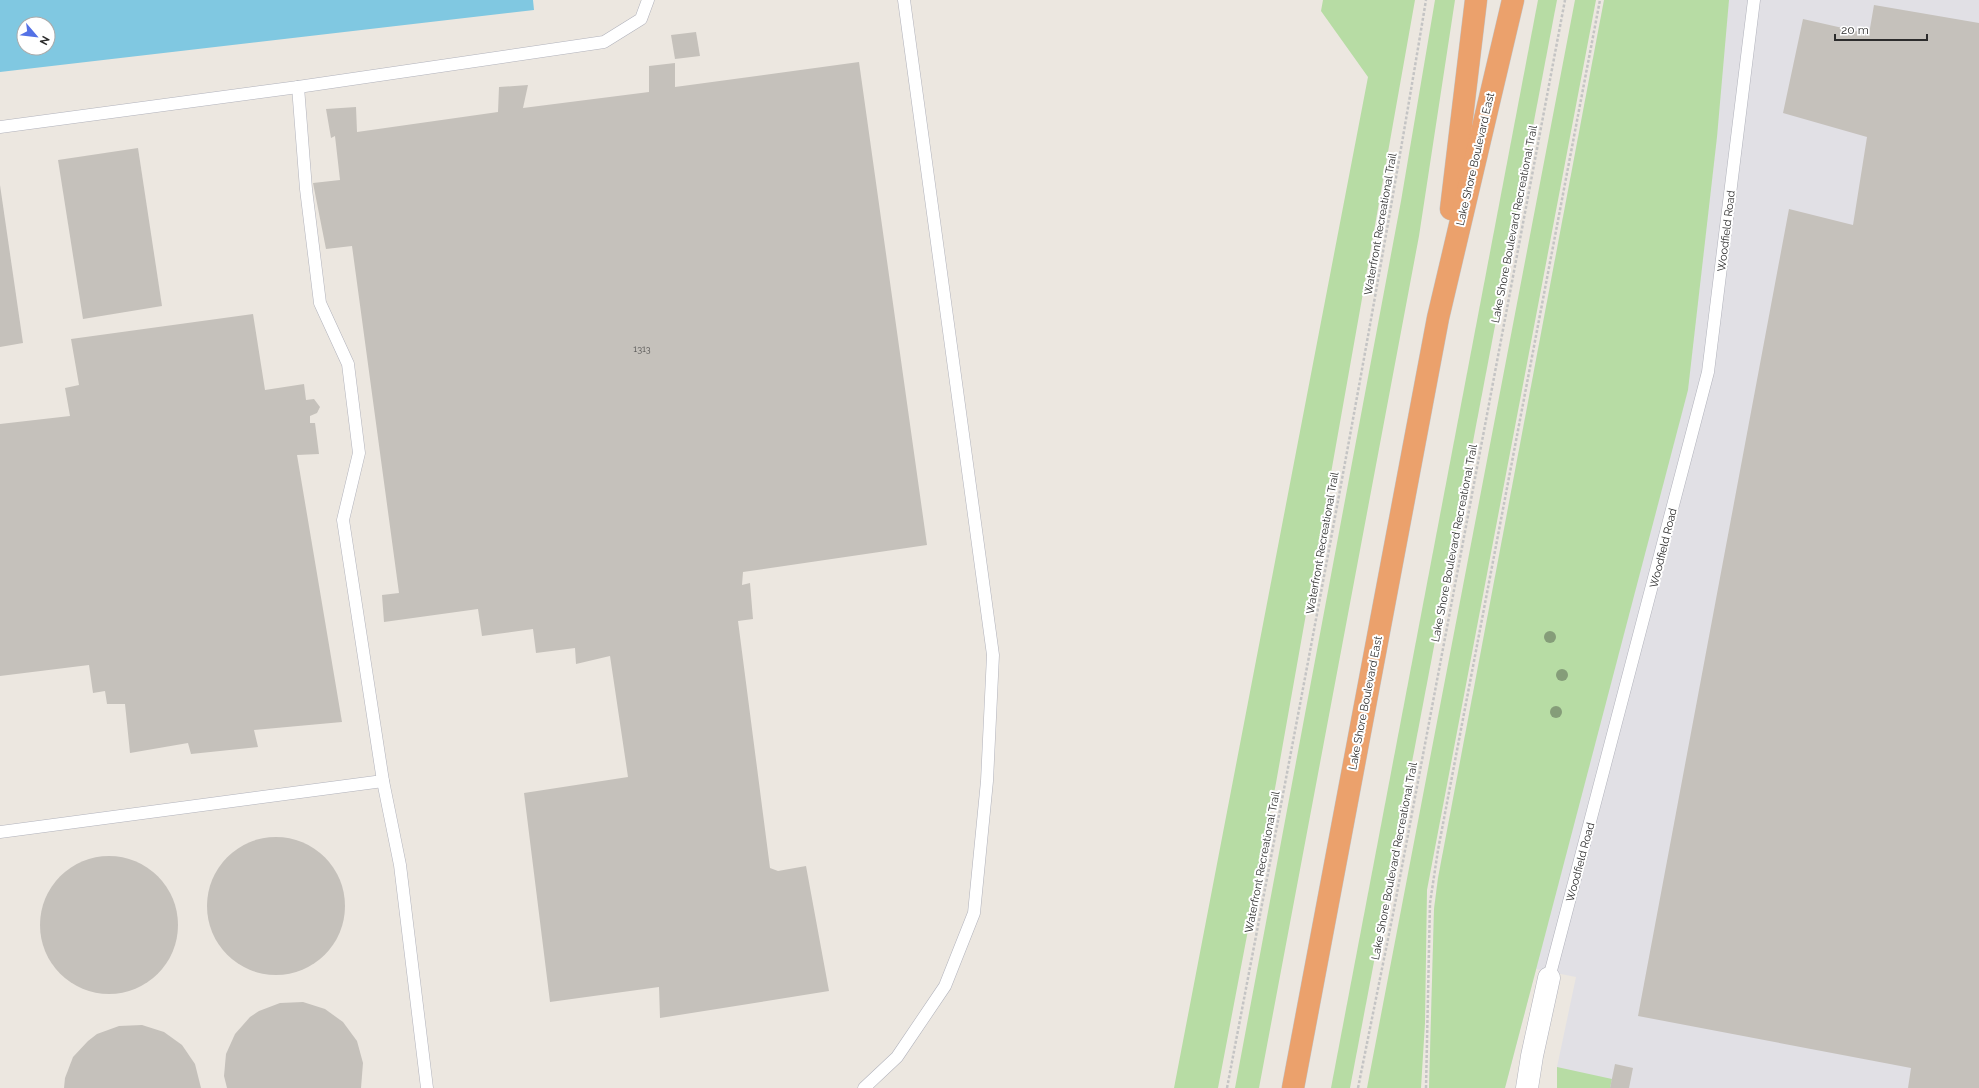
<svg xmlns="http://www.w3.org/2000/svg" width="1979" height="1088" font-family="Raleway,sans-serif">
  <rect width="100%" height="100%" fill="#ece7e0"/>
  <path fill="#e1e0e5" d="M1604,0H1979V1088H1557V1067L1576,977L1536,969L1505,1088H1429L1434,909L1438,878Z"/>
  <g fill="#b7dca4">
    <path d="M1323,0H1415L1276,783L1218,1088H1174L1368,77L1321,11Z"/>
    <path d="M1435,0H1455L1419,236L1259,1088H1235L1401,201Z"/>
    <path d="M1538,0H1557L1350,1088H1331Z"/>
    <path d="M1575,0H1596L1427,890L1425,1023L1421,1088H1367Z"/>
    <path d="M1604,0H1729L1717,137L1688,390L1505,1088H1429L1434,909L1438,878Z"/>
    <path d="M1557,1067L1612,1079L1610,1088H1557Z"/>
  </g>
  <path fill="#80c8e1" fill-rule="evenodd" d="M0,0H533L534,10L0,72ZM24,24H48V48H24Z"/>
  <g fill="#c5c1bb">
    <path d="M1874,5L1979,23V1088H1908L1911,1068L1638,1016L1789,209L1853,225L1867,137L1783,113L1803,19L1869,34Z"/>
    <path d="M696,32L700,56L675,59L671,35Z"/>
    <path d="M859,62L927,545L743,572L742,585L750,583L753,619L738,621L770,868L778,871L806,866L829,991L660,1018L659,987L550,1002L524,793L628,777L610,656L576,664L575,648L536,653L533,629L482,636L478,609L384,622L382,595L399,593L352,246L326,249L313,183L340,180L335,136L331,138L326,109L356,107L357,132L498,112L499,87L528,85L523,108L649,92V66L675,63V87Z"/>
    <path d="M138,148L162,306L83,319L58,160Z"/>
    <path d="M0,185L23,343L0,347Z"/>
    <path d="M253,314L265,390L304,384L306,400L314,399L320,407L317,413L310,416V423H315L319,454L297,455L342,722L254,730L258,747L191,754L188,743L130,753L125,704H107L105,691L93,693L89,665L0,676V424L70,416L65,388L79,385L71,339Z"/>
    <circle cx="276" cy="906" r="69"/>
    <circle cx="109" cy="925" r="69"/>
    <path d="M303,1002L325,1009L343,1022L357,1041L363,1063L361,1088H227L224,1076L226,1054L235,1034L250,1017L259,1011L280,1003Z"/>
    <path d="M142,1025L164,1032L182,1045L195,1064L201,1088H64L65,1078L73,1057L88,1041L97,1034L119,1026Z"/>
    <path d="M1615,1064L1633,1068L1629,1088H1610Z"/>
  </g>
  <g fill="none" stroke-linecap="round" stroke-linejoin="round">
    <defs>
      <g id="lane">
        <path d="M298,87L306,189L320,303L348,364L359,453L343,520L383,781L400,865L427,1088"/>
        <path d="M0,127L298,87L604,42L641,19L648,0"/>
        <path d="M0,832L383,781"/>
        <path d="M1549,978L1708,372L1754,0"/>
        <path d="M864,1088L897,1057L945,986L974,913L987,781L993,655L904,0"/>
      </g>
      <path id="street" d="M1527,1088L1532,1056L1549,978"/>
      <g id="highway">
        <path d="M1451,209L1476,0"/>
        <path d="M1293,1088L1438,318L1513,0"/>
      </g>
    </defs>
    <use href="#lane" stroke="#b1b2bb" stroke-width="13"/>
    <use href="#street" stroke="#b1b2bb" stroke-width="23"/>
    <use href="#highway" stroke="#c4c4c4" stroke-width="23"/>
    <g stroke="#c4c4c4" stroke-width="2.5" stroke-dasharray="3 2" stroke-linecap="butt">
      <path d="M1227,1088C1296,726 1366,364 1426,0"/>
      <path d="M1358,1088L1394,909L1565,0"/>
      <path d="M1426,1088L1430,903L1438,850L1600,0"/>
    </g>
    <use href="#lane" stroke="#fff" stroke-width="12"/>
    <use href="#street" stroke="#fff" stroke-width="22"/>
    <use href="#highway" stroke="#eba16c" stroke-width="22"/>
  </g>
  <g fill="#859d79">
    <circle cx="1550" cy="637" r="6"/>
    <circle cx="1562" cy="675" r="6"/>
    <circle cx="1556" cy="712" r="6"/>
  </g>
  <g text-anchor="middle" stroke-width="4" stroke-linejoin="round" paint-order="stroke">
    <g font-size="9" fill="#525150">
      <text x="642" y="352">1313</text>
    </g>
    <g font-size="11" fill="#2c2c2c" stroke="#fff">
      <text transform="translate(1475 159) rotate(-77)" y="4">Lake Shore Boulevard East</text>
      <text transform="translate(1380 224) rotate(-80)" y="4">Waterfront Recreational Trail</text>
      <text transform="translate(1514 224) rotate(-79)" y="4">Lake Shore Boulevard Recreational Trail</text>
      <text transform="translate(1726 231) rotate(-83)" y="4">Woodfield Road</text>
      <text transform="translate(1322 543) rotate(-80)" y="4">Waterfront Recreational Trail</text>
      <text transform="translate(1454 543) rotate(-79)" y="4">Lake Shore Boulevard Recreational Trail</text>
      <text transform="translate(1663 548) rotate(-76)" y="4">Woodfield Road</text>
      <text transform="translate(1365 703) rotate(-79)" y="4">Lake Shore Boulevard East</text>
      <text transform="translate(1394 861) rotate(-79)" y="4">Lake Shore Boulevard Recreational Trail</text>
      <text transform="translate(1262 862) rotate(-79)" y="4">Waterfront Recreational Trail</text>
      <text transform="translate(1580 862) rotate(-75)" y="4">Woodfield Road</text>
    </g>
  </g>
  <g transform="translate(36 36) rotate(118)"><circle r="19" fill="#ffffff" stroke="#ababab"/>
  <path d="M0-3L7 15L0 10L-7 15Z" fill="#5471e5"/>
  <text y="-6" font-size="11" font-weight="bold" text-anchor="middle" fill="#2c2c2c">N</text>
  </g>
  <path d="M1835 34v6h92v-6" fill="none" stroke="#2c2c2c" stroke-width="2"/>
  <text x="1841" y="34" font-size="12" fill="#2c2c2c" stroke="#ffffff" stroke-width="3" paint-order="stroke">20 m</text>
</svg>
